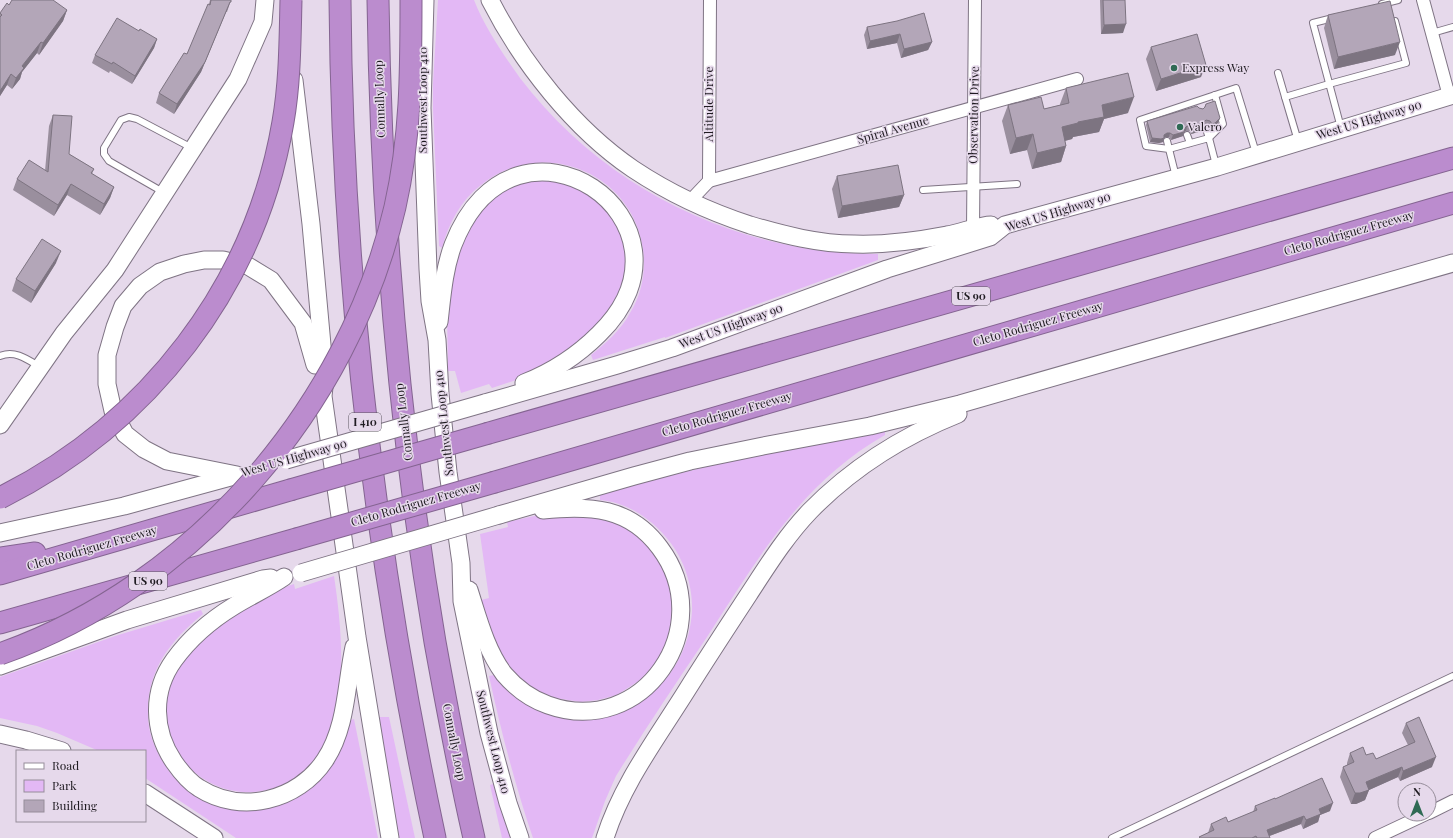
<svg xmlns="http://www.w3.org/2000/svg" width="1453" height="838" font-family="'Playfair Display',serif">
  <rect width="100%" height="100%" fill="#e6d9eb"/>
  <g fill="#e3b8f5">
    <path d="M438,0H474C485,28 503,54 520,78C605,190 739,254 878,254V260L665,338V337L593,360L591,355C606,343 621,330 630,313C642,294 646,271 643,249C632,172 542,136 481,185C461,200 448,224 442,248L439,246L433,109V84Z"/>
    <path d="M543,179L577,186L610,211L626,248L625,279L606,317L568,351L519,379L492,388L489,384L461,393L455,371H448L447,312L456,257L481,208L512,185Z"/>
    <path d="M885,431V435C801,483 758,558 707,637C676,683 645,729 616,776L605,801L592,838H533C515,785 501,731 489,676L494,675C559,758 686,715 692,611C693,584 683,556 665,536C649,517 625,502 600,500V495L653,480L722,463Z"/>
    <path d="M560,514L606,519L631,530L656,553L673,593L672,630L657,662L640,680L617,695L598,700L581,702L555,698L535,690L521,680L511,668L505,661L494,638L481,600L489,598L480,534L508,527L507,522L539,515Z"/>
    <path d="M334,576C342,630 349,699 322,748C290,807 206,807 175,747C167,731 164,712 168,695C170,683 177,665 185,656C189,651 195,647 200,642C207,635 214,627 222,621C230,616 240,611 248,607C263,598 278,589 294,584L295,589Z"/>
    <path d="M201,610L203,614C170,641 147,670 148,714C148,728 152,742 159,755C165,765 172,778 183,785C192,792 206,794 217,798C227,802 238,808 248,810C257,811 267,808 275,806C321,795 336,760 351,720L354,719L378,838H236L145,778V751H99L57,733L37,726L0,718V677L115,636Z"/>
    <path d="M379,717H389L415,838H399Z"/>
    <path d="M496,783L514,838H502L490,785Z"/>
  </g>
  <g fill="none" stroke-linecap="round" stroke-linejoin="round">
    <defs>
      <g id="lane">
        <path d="M1382,4L1398,0"/>
        <path d="M1333,18L1313,23L1341,128"/>
        <path d="M1432,33L1453,27"/>
        <path d="M1278,73L1285,97"/>
        <path d="M1206,129L1209,138L1223,124L1215,95"/>
        <path d="M1187,135L1190,143"/>
        <path d="M1167,141L1169,149L1209,138L1216,165"/>
        <path d="M1298,141L1285,97L1329,84L1406,63L1395,21"/>
        <path d="M1176,177L1169,149L1146,146L1140,120L1236,88L1256,153"/>
        <path d="M923,190L1017,184"/>
        <path d="M163,192L109,161L104,154V148L121,120L129,117L137,119L192,148"/>
        <path d="M0,356C15,350 27,359 40,367"/>
        <path d="M1112,838L1453,676"/>
      </g>
      <g id="street">
        <path d="M1423,0L1449,96"/>
        <path d="M709,181L1077,79"/>
        <path d="M690,201L709,181L710,0"/>
        <path d="M973,229L975,0"/>
        <path d="M1429,813L1453,801"/>
        <path d="M1375,838L1426,814"/>
      </g>
      <g id="secondary">
        <path d="M425,0L422,108L428,269L430,301L437,340L440,394L448,472L461,563L462,601L489,733L508,803L520,838"/>
        <path d="M490,0C522,63 574,129 633,169C669,193 710,212 750,225C784,235 819,244 854,244C885,245 916,241 947,235C960,233 980,225 991,225"/>
        <path d="M294,80L311,224L325,378L323,396L357,637L390,838"/>
        <path d="M439,322C442,296 444,269 453,245C515,85 714,222 599,334C578,355 552,372 524,383"/>
        <path d="M485,403L617,365L672,348L887,269L990,237L1005,225L1217,167L1453,95"/>
        <path d="M0,425L64,333L115,270L238,79L263,22L265,0"/>
        <path d="M237,475L167,461L144,449L125,434L113,411L107,384V355L115,327L123,306L140,286L160,272L184,264L204,260H223L248,266L271,280L303,323L315,365"/>
        <path d="M499,515L634,476L690,461L763,446L870,426L960,404L1453,263"/>
        <path d="M0,533L124,506L234,476"/>
        <path d="M284,577C268,588 250,596 234,606C211,620 190,638 174,660C151,692 153,731 174,762C181,772 189,782 199,788C241,815 298,801 325,760C347,727 346,684 354,647"/>
        <path d="M469,590C478,618 486,650 504,674C516,688 531,699 548,705C643,739 719,627 660,548C630,507 590,505 543,510"/>
        <path d="M0,666L127,620L263,579L271,578"/>
        <path d="M0,734L26,740L62,751"/>
        <path d="M145,793L214,838"/>
        <path d="M605,838C622,784 657,738 687,690C707,658 728,626 749,594C768,565 786,536 810,511C852,468 903,436 958,414"/>
      </g>
      <g id="highway">
        <path d="M340,0C342,283 376,561 435,838"/>
        <path d="M378,0C381,215 399,430 435,642C447,708 459,773 474,838"/>
        <path d="M489,433L1453,158"/>
        <path d="M495,482L1453,203"/>
        <path d="M0,558L35,553"/>
        <path d="M0,574L290,490"/>
        <path d="M0,623L296,539"/>
      </g>
    </defs>
    <use href="#lane" stroke="#7f7484" stroke-width="8"/>
    <use href="#street" stroke="#7f7484" stroke-width="14"/>
    <use href="#secondary" stroke="#7f7484" stroke-width="19"/>
    <use href="#highway" stroke="#846491" stroke-width="23"/>
    <use href="#lane" stroke="#fff" stroke-width="6"/>
    <use href="#street" stroke="#fff" stroke-width="12"/>
    <use href="#secondary" stroke="#fff" stroke-width="17"/>
    <use href="#highway" stroke="#bb8cce" stroke-width="21"/>
    <defs>
      <g id="secondary-bridge">
        <path d="M286,460L485,403"/>
        <path d="M301,573L499,515"/>
      </g>
      <g id="highway-bridge">
        <path d="M290,490L489,433"/>
        <path d="M0,498C148,424 255,287 283,122C290,82 290,41 291,0"/>
        <path d="M296,539L495,482"/>
        <path d="M0,654C195,585 348,408 395,207C411,136 411,72 411,0"/>
      </g>
    </defs>
    <use href="#secondary-bridge" stroke="#7f7484" stroke-width="19" stroke-linecap="butt"/>
    <use href="#highway-bridge" stroke="#846491" stroke-width="23" stroke-linecap="butt"/>
    <use href="#secondary-bridge" stroke="#fff" stroke-width="17"/>
    <use href="#highway-bridge" stroke="#bb8cce" stroke-width="21"/>
  </g>
  <g fill="#9a8f9e">
    <path d="M210,0H231L227,12H226L201,72L174,114L156,103L159,93L187,54L209,4Z"/>
    <path d="M1100,0H1125L1123,33L1101,34Z"/>
    <path d="M9,5L67,10L63,21L39,55L37,53L22,72L20,79L12,89L7,85L0,96V14Z"/>
    <path d="M1328,15L1395,55L1334,69L1324,28Z"/>
    <path d="M867,27L932,42L928,50L901,58L897,43L867,49L864,35Z"/>
    <path d="M139,31L157,39L154,48L132,84L110,71L109,73L92,63L95,55Z"/>
    <path d="M1151,47L1201,77L1156,91L1146,59Z"/>
    <path d="M1066,88L1128,113L1104,119L1099,132L1073,137L1072,139L1065,141L1066,146L1061,162L1032,169L1027,150L1010,154L1002,121L1008,105L1044,109L1060,105V104Z"/>
    <path d="M1206,104L1220,118L1218,123L1213,127L1210,128L1209,125H1205L1203,126L1202,131L1191,134L1190,131H1186L1184,132L1183,136L1171,140L1169,137H1166L1164,138L1163,142L1159,143L1150,142L1146,125L1147,121L1199,108L1203,109L1204,108Z"/>
    <path d="M53,115L69,154L94,169L92,174L114,187L110,198L100,215L67,195L54,216L13,190L17,179L45,171L49,126Z"/>
    <path d="M837,176L904,195L899,207L838,218L832,189Z"/>
    <path d="M56,263L31,303L12,291L16,279Z"/>
    <path d="M1406,723L1432,767L1400,781L1398,777L1369,790L1365,800L1356,804H1351L1340,777L1343,767L1347,765V763L1350,753L1366,755L1376,759L1408,745L1402,733Z"/>
    <path d="M1275,799L1330,811L1320,815L1318,822L1303,829L1301,824L1269,836L1270,838H1199V837L1208,833L1211,824L1228,822L1253,812L1255,806Z"/>
  </g>
  <g fill="#7d7481">
    <path d="M230,2L201,72L174,114L177,104Z"/>
    <path d="M67,10L63,21L39,55L43,43Z"/>
    <path d="M1126,24L1123,33L1101,34L1104,25Z"/>
    <path d="M900,34L897,43L867,49L870,41Z"/>
    <path d="M157,39L154,48L132,84L135,76Z"/>
    <path d="M41,42L37,53L22,72L20,79L12,89L16,78L22,66Z"/>
    <path d="M932,42L928,50L901,58L904,49Z"/>
    <path d="M1400,42L1395,55L1334,69L1338,57Z"/>
    <path d="M1206,65L1201,77L1156,91L1161,79Z"/>
    <path d="M11,74L7,85L0,96V91Z"/>
    <path d="M1134,97L1128,113L1104,119L1099,132L1073,137L1072,139L1056,143L1062,127L1078,122L1102,105Z"/>
    <path d="M1220,118L1218,123L1213,127L1210,128L1212,124Z"/>
    <path d="M1187,126L1186,131L1184,132L1183,136L1171,140L1173,135Z"/>
    <path d="M1203,126L1202,131L1191,134L1193,130Z"/>
    <path d="M1167,133H1170L1169,137H1166L1164,138L1163,142L1159,143L1150,142L1152,138L1164,135Z"/>
    <path d="M1033,134L1027,150L1010,154L1016,138Z"/>
    <path d="M1066,146L1061,162L1032,169L1037,153Z"/>
    <path d="M71,184L67,195L54,216L58,205Z"/>
    <path d="M114,187L110,198L100,215L104,204Z"/>
    <path d="M904,195L899,207L838,218L842,206Z"/>
    <path d="M61,251L56,263L31,303L35,291Z"/>
    <path d="M1436,757L1432,767L1400,781L1403,771Z"/>
    <path d="M1402,767L1398,777L1369,790L1365,800L1356,804H1351L1355,793L1366,782Z"/>
    <path d="M1333,803L1330,811L1320,815L1318,822L1303,829L1306,820L1319,809Z"/>
    <path d="M1304,816L1301,824L1264,838L1267,830Z"/>
  </g>
  <g fill="#b3a6b8" stroke="#7d7481">
    <path d="M12,0H53L67,10L43,43L41,42L22,66L24,68L16,78L11,74L0,91V17L2,15L0,13L7,3L9,5Z"/>
    <path d="M211,0H231V2H230L205,62L177,104L159,93L184,53L187,54L208,4L210,5Z"/>
    <path d="M1103,0H1125L1126,24L1104,25Z"/>
    <path d="M1390,1L1400,42L1338,57L1328,15Z"/>
    <path d="M924,13L932,42L904,49L900,34L870,41L867,27L897,21Z"/>
    <path d="M117,18L139,31L140,29L157,39L135,76L113,62L112,64L95,55Z"/>
    <path d="M1197,34L1206,65L1161,79L1151,47Z"/>
    <path d="M1128,73L1134,97L1102,105L1104,117L1078,122V123L1062,127L1066,146L1037,153L1033,134L1016,138L1008,105L1041,97L1044,109L1069,103L1066,88Z"/>
    <path d="M1215,101L1220,118L1215,123L1212,124L1210,121L1206,120L1204,122L1203,126L1193,130L1191,127L1187,126L1185,128L1184,132L1173,135L1170,133H1167L1164,135V138L1161,139L1152,138L1147,121L1197,106L1199,108L1203,109L1205,107L1206,104Z"/>
    <path d="M53,115L72,116L69,154L94,169L91,173L114,187L104,204L71,184L58,205L17,179L29,160L48,172Z"/>
    <path d="M898,165L904,195L842,206L837,176Z"/>
    <path d="M42,239L61,251L35,291L16,279Z"/>
    <path d="M1419,717L1436,757L1403,771L1402,767L1366,782L1369,790L1360,793H1355L1343,767L1354,762L1350,753L1363,747L1366,755L1373,753L1376,759L1415,742L1406,723Z"/>
    <path d="M1322,778L1333,803L1319,809L1321,814L1306,820L1304,816L1267,830L1270,838H1257L1256,836L1252,838H1200L1199,837L1214,830L1211,824L1226,817L1228,822L1257,810L1255,806L1275,798V799Z"/>
  </g>
  <g fill="#2f6a54" stroke="#e6d9eb" stroke-width="1.5">
    <circle cx="1174" cy="68" r="4"/>
    <circle cx="1180" cy="127" r="4"/>
  </g>
  <g text-anchor="middle" stroke-width="3" stroke-linejoin="round" paint-order="stroke">
    <g fill="#e6d9eb" stroke="#5b545e" stroke-width="1">
      <rect x="952" y="287" width="38" height="18" rx="3"/>
      <rect x="349" y="413" width="32" height="18" rx="3"/>
      <rect x="129" y="572" width="38" height="18" rx="3"/>
    </g>
    <g font-size="11" font-weight="bold" fill="#1f1b21">
      <text x="971" y="300">US 90</text>
      <text x="365" y="426">I 410</text>
      <text x="148" y="585">US 90</text>
    </g>
    <g font-size="12" fill="#1f1b21" stroke="#e6d9eb" text-anchor="start">
      <text x="1182" y="72">Express Way</text>
      <text x="1188" y="131">Valero</text>
    </g>
    <g font-size="12" fill="#1f1b21" stroke="#e6d9eb">
      <text transform="translate(380 99) rotate(-92)" y="4">Connally Loop</text>
      <text transform="translate(423 100) rotate(-90)" y="4">Southwest Loop 410</text>
      <text transform="translate(709 104) rotate(-90)" y="4">Altitude Drive</text>
      <text transform="translate(974 115) rotate(-89)" y="4">Observation Drive</text>
      <text transform="translate(1369 120) rotate(-17)" y="4">West US Highway 90</text>
      <text transform="translate(893 130) rotate(-16)" y="4">Spiral Avenue</text>
      <text transform="translate(1058 212) rotate(-17)" y="4">West US Highway 90</text>
      <text transform="translate(1349 233) rotate(-16)" y="4">Cleto Rodriguez Freeway</text>
      <text transform="translate(1038 324) rotate(-16)" y="4">Cleto Rodriguez Freeway</text>
      <text transform="translate(731 326) rotate(-20)" y="4">West US Highway 90</text>
      <text transform="translate(727 414) rotate(-16)" y="4">Cleto Rodriguez Freeway</text>
      <text transform="translate(404 422) rotate(-97)" y="4">Connally Loop</text>
      <text transform="translate(444 423) rotate(-96)" y="4">Southwest Loop 410</text>
      <text transform="translate(294 458) rotate(-16)" y="4">West US Highway 90</text>
      <text transform="translate(416 504) rotate(-16)" y="4">Cleto Rodriguez Freeway</text>
      <text transform="translate(92 548) rotate(-16)" y="4">Cleto Rodriguez Freeway</text>
      <text transform="translate(454 742) rotate(79)" y="4">Connally Loop</text>
      <text transform="translate(493 742) rotate(76)" y="4">Southwest Loop 410</text>
    </g>
  </g>
  <rect x="16" y="750" width="130" height="72" fill="#e6d9eb" stroke="#968d9a"/>
  <rect x="24" y="763" width="20" height="6" fill="#ffffff" stroke="#968d9a"/>
  <text x="52" y="770" font-size="12" fill="#1f1b21">Road</text>
  <rect x="24" y="780" width="20" height="12" fill="#e3b8f5" stroke="#968d9a"/>
  <text x="52" y="790" font-size="12" fill="#1f1b21">Park</text>
  <rect x="24" y="800" width="20" height="12" fill="#b3a6b8" stroke="#968d9a"/>
  <text x="52" y="810" font-size="12" fill="#1f1b21">Building</text>
  <g transform="translate(1417 802)"><circle r="19" fill="#e6d9eb" stroke="#968d9a"/>
  <path d="M0-3L7 15L0 10L-7 15Z" fill="#2f6a54"/>
  <text y="-6" font-size="11" font-weight="bold" text-anchor="middle" fill="#1f1b21">N</text>
  </g>
</svg>
